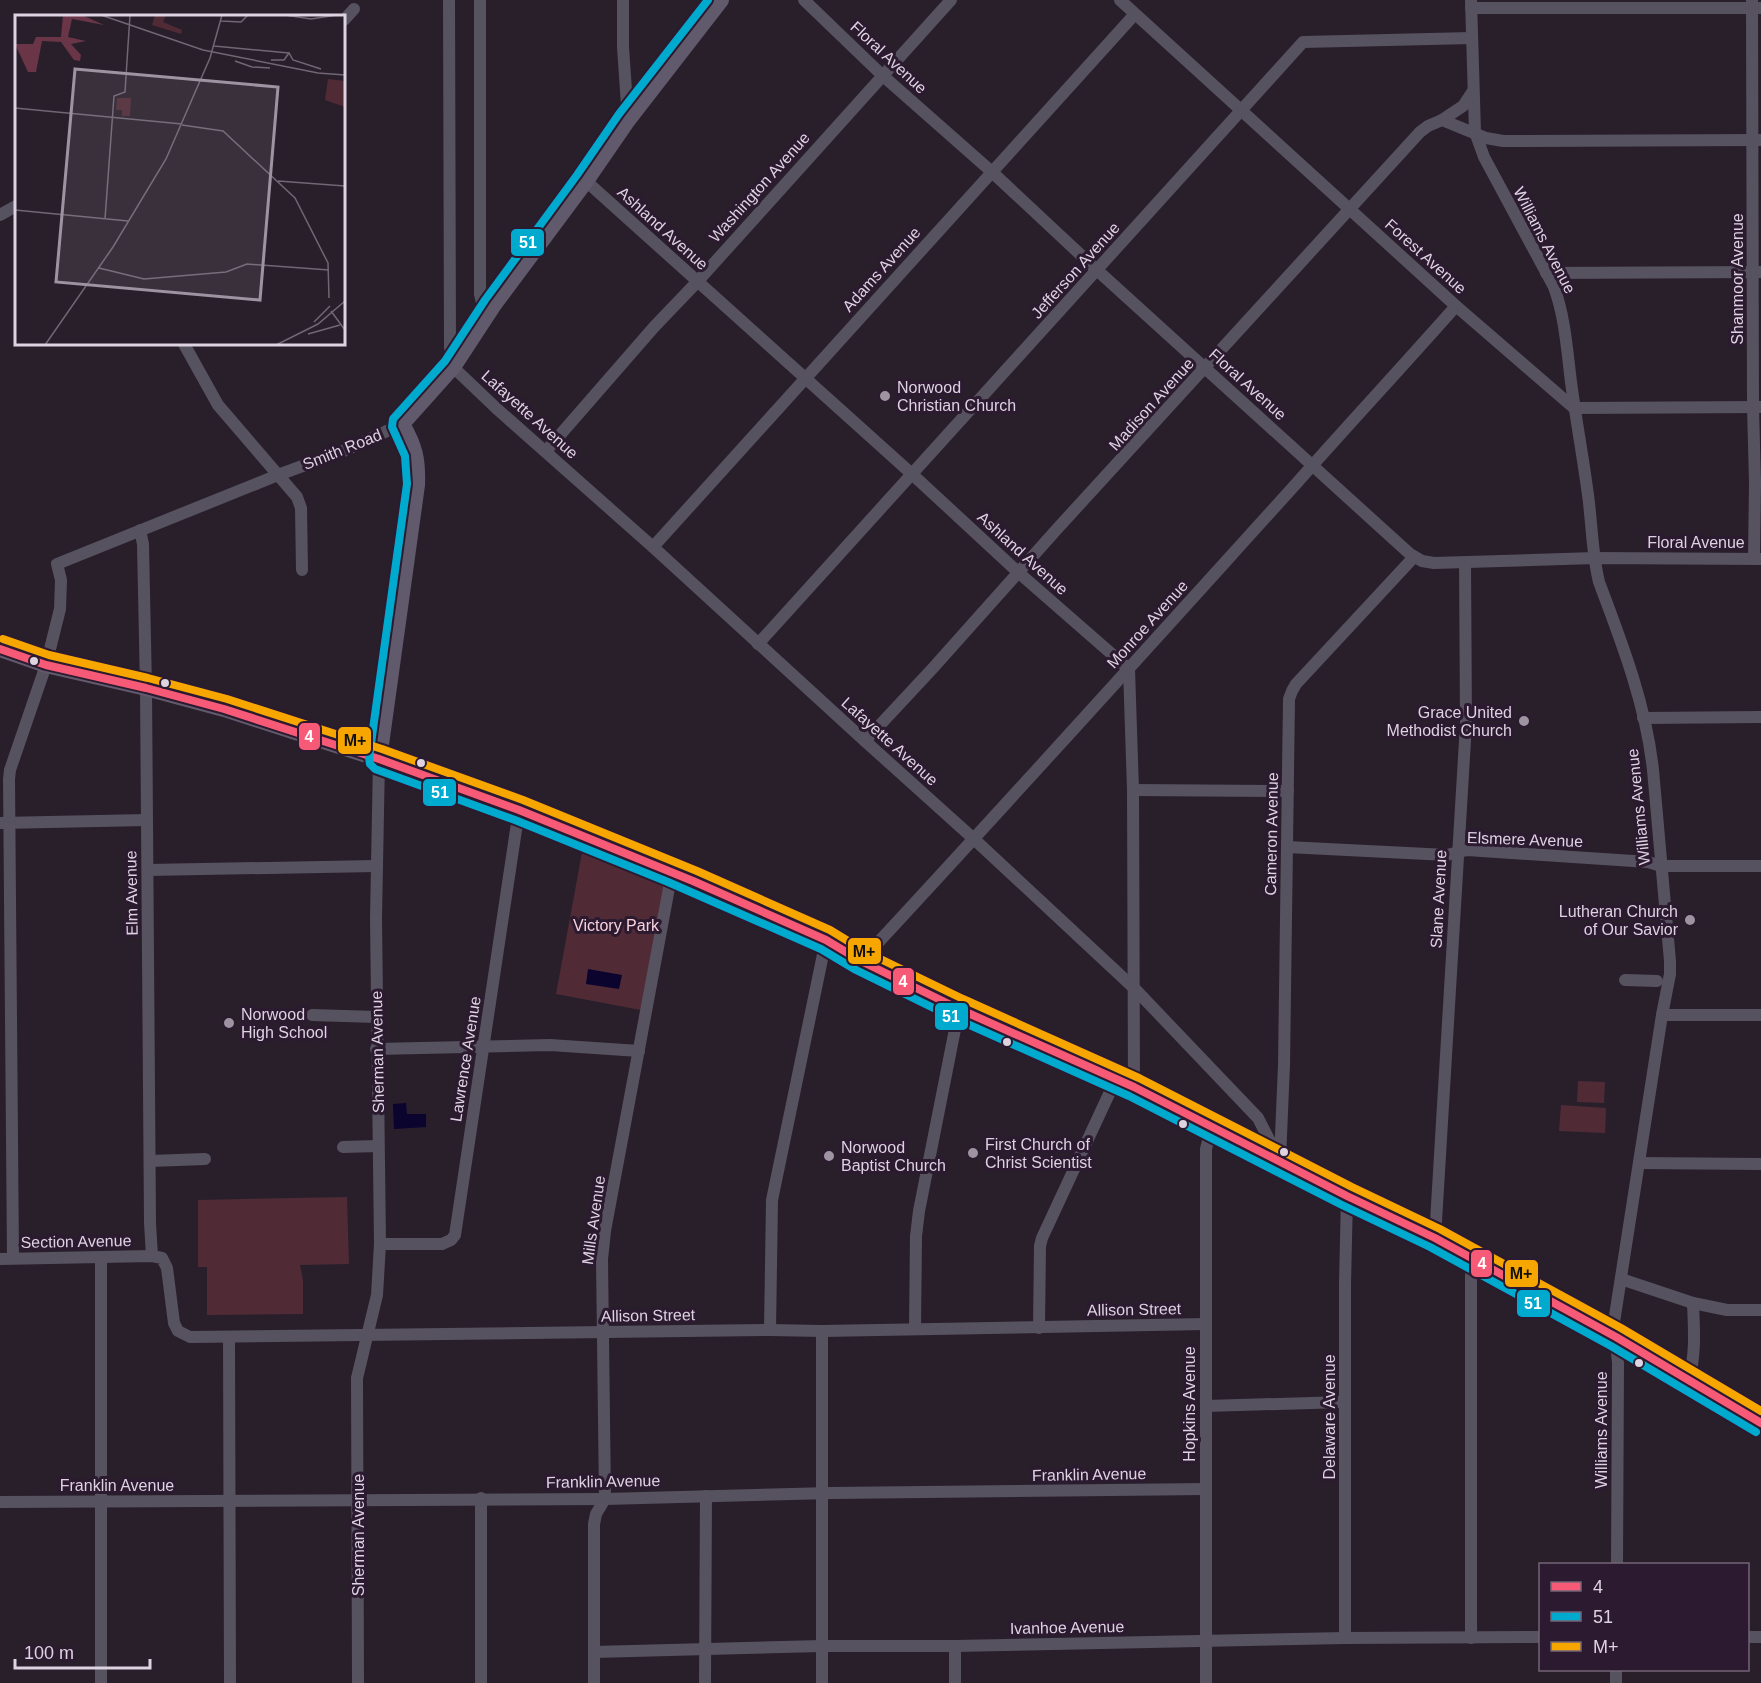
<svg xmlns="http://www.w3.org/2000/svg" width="1761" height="1683" font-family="Helvetica,sans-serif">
  <rect width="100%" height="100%" fill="#281f2b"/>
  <g fill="#502b36">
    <path d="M585,836L672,872L646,1011L556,994Z"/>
    <path d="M1578,1081L1605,1082L1604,1103L1577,1102Z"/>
    <path d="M1561,1105L1606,1108L1605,1133L1559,1131Z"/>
    <path d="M347,1197L349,1264L300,1265L303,1280V1314L207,1315V1267H198V1200Z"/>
  </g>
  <g fill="#0a042e">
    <path d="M588,969L622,975L619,989L586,984Z"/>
    <path d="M406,1103L407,1114H426V1127L394,1129L393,1104Z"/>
  </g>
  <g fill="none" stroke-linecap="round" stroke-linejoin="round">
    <g stroke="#575260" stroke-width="12">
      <path d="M449,0L450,347L453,367L496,408L653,547L865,741L975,840L1134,988L1258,1118L1280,1161"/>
      <path d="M480,0V294L482,303L488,313"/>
      <path d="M623,0V47L628,120"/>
      <path d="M804,0L882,75L992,172L1098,271L1410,554L1422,561L1434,563L1595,558L1761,559"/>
      <path d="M1120,0L1456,306L1574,408L1761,407"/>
      <path d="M1471,0L1475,132L1484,157L1554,287C1565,317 1567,350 1571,382C1576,420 1583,457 1588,495C1592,524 1592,554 1599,582C1622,643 1646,705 1653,770L1670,961V974L1662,1015L1614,1322L1618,1363L1617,1564"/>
      <path d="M1752,0L1753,407L1755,483L1754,559"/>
      <path d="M1471,8H1761"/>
      <path d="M344,20L354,9"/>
      <path d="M1442,120L1463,106L1473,91"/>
      <path d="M586,181L913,475L1019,573L1129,669L1133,790L1134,1087"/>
      <path d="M0,215L16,206"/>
      <path d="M1546,273L1760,272"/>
      <path d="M184,344L218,405L297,497L301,508L302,570"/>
      <path d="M546,451L654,327L698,281L951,0"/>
      <path d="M140,530L143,544L146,688L150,1223L152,1256"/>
      <path d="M653,547L1135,14"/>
      <path d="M758,644L1303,42L1472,38"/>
      <path d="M1643,718L1761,717"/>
      <path d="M865,741L933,668L1057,529L1420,132L1428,126L1442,120L1486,138L1503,141L1761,140"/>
      <path d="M1133,790L1288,791"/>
      <path d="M0,823L147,820"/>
      <path d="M1287,847L1447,855L1467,850L1648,862L1661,866H1761"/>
      <path d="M148,870L376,866"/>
      <path d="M861,961C1007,804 1151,644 1295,485C1348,425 1403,366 1456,306"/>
      <path d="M1625,980L1657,981"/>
      <path d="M312,1015L376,1017"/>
      <path d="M1662,1015H1761"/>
      <path d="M376,1049L550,1045L639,1051"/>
      <path d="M343,1147L378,1146"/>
      <path d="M1280,1159L1284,1065L1289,699L1292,691L1296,684L1414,557"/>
      <path d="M150,1161L205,1159"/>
      <path d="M1639,1163L1761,1164"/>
      <path d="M1435,1238L1466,724L1465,562"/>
      <path d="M380,1244H442L451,1240L455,1235L519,810"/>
      <path d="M13,1258L9,779L10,770L46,665L60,609L61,580L57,564L278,475L346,450L402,424"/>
      <path d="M101,1258V1683"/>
      <path d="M0,1259L152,1256L162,1258L167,1268L174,1323L178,1331L190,1337L770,1330L822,1331L1206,1324"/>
      <path d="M1621,1279L1693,1303L1727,1310H1761"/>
      <path d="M915,1328L916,1236L919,1211L959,1009"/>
      <path d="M1039,1328L1040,1246L1042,1238L1116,1079"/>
      <path d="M770,1330L772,1200L826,940"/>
      <path d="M229,1338L230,1683"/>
      <path d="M1689,1379C1696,1353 1694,1329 1693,1303"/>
      <path d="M1206,1406L1345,1402"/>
      <path d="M481,1498V1683"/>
      <path d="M0,1502L605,1499L831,1493L1206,1489"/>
      <path d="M1748,1637H1761"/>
      <path d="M1345,1638V1284L1347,1196"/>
      <path d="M1471,1638V1275L1473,1260"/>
      <path d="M955,1646V1683"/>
      <path d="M594,1652L822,1646H955L1345,1638L1540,1637"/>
      <path d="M358,1683L357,1378L377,1295L380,1244L376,919L379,759"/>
      <path d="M594,1683V1524L596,1514L605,1499L602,1259L605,1231L672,872"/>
      <path d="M705,1683L706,1496"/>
      <path d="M822,1683V1331"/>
      <path d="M1206,1683V1149L1208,1141L1214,1128"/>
      <path d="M1616,1683V1670"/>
    </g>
    <g stroke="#615a6c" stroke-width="16">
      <path d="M0,649L46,665L146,688L224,709L379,759L519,810L693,881L826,940L861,961L959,1009L1134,1087L1347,1196L1435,1238L1473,1260L1616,1337L1689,1379L1761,1423"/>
      <path d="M379,759L417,485C418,460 415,446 402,424L453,367L493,306L586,181L628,120L721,0"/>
    </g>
    <defs>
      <path id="bus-1" d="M0,649L46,665L146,688L224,709L379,759L519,810L693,881L826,940L861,961L959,1009L1134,1087L1347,1196L1435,1238L1616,1337L1761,1423"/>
      <path id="bus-2" d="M708,0L619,114L577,175L485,300L445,361L393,419L392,427L405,456L407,484L369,758L370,764L375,769L515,820L668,882L821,949L856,970L954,1018L1129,1096L1342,1205L1430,1247L1611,1346L1756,1432"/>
      <path id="bus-3" d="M3,639L49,655L148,678L227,699L382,749L523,800L697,871L830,930L866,952L963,999L1139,1078L1352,1187L1440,1229L1621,1328L1761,1411"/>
    </defs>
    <use href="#bus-1" stroke="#2c1a30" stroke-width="12"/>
    <use href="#bus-2" stroke="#2c1a30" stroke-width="12"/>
    <use href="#bus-3" stroke="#2c1a30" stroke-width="12"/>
    <use href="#bus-1" stroke="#f75a77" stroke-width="8"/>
    <use href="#bus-2" stroke="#00a9ce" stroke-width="8"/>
    <use href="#bus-3" stroke="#f7a600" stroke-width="8"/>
  </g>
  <g fill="#9e94a1" stroke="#2c1a30" stroke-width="2">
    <circle cx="885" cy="396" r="6"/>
    <circle cx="1524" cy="721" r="6"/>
    <circle cx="1690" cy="920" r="6"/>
    <circle cx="229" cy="1023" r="6"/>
    <circle cx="973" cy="1153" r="6"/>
    <circle cx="829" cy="1156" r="6"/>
  </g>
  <g fill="#ded3e1" stroke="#2c1a30" stroke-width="2">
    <circle cx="34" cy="661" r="5"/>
    <circle cx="165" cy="683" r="5"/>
    <circle cx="421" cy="763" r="5"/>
    <circle cx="1007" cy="1042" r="5"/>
    <circle cx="1183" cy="1124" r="5"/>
    <circle cx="1284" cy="1152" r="5"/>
    <circle cx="1639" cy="1363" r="5"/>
  </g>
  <g text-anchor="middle" stroke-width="6" stroke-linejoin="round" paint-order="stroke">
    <g font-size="16" fill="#ded3e1" stroke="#2c1a30">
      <text transform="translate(889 57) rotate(43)" y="6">Floral Avenue</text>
      <text transform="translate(759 187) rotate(-48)" y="6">Washington Avenue</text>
      <text transform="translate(663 228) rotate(42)" y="6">Ashland Avenue</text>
      <text transform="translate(1545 240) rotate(63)" y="6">Williams Avenue</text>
      <text transform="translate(1426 256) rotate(42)" y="6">Forest Avenue</text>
      <text transform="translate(881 269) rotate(-48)" y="6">Adams Avenue</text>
      <text transform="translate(1075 270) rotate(-48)" y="6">Jefferson Avenue</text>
      <text transform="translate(1737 279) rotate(-90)" y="6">Shanmoor Avenue</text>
      <text transform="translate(1248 384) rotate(42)" y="6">Floral Avenue</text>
      <text transform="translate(1151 404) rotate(-48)" y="6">Madison Avenue</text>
      <text transform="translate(530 414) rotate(42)" y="6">Lafayette Avenue</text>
      <text transform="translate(342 449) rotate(-22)" y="6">Smith Road</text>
      <text x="1696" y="548">Floral Avenue</text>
      <text transform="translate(1023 553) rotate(42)" y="6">Ashland Avenue</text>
      <text transform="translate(1147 624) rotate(-48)" y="6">Monroe Avenue</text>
      <text transform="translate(890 741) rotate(42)" y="6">Lafayette Avenue</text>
      <text transform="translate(1638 807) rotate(-96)" y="6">Williams Avenue</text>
      <text transform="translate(1271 834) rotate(-89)" y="6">Cameron Avenue</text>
      <text transform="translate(1525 839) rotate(2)" y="6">Elsmere Avenue</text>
      <text transform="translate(131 893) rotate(-91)" y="6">Elm Avenue</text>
      <text transform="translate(1438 899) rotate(-87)" y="6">Slane Avenue</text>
      <text transform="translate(377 1052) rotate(-91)" y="6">Sherman Avenue</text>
      <text transform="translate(465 1059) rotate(-81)" y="6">Lawrence Avenue</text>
      <text transform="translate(593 1220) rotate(-82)" y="6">Mills Avenue</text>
      <text transform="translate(76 1241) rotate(-1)" y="6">Section Avenue</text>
      <text transform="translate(1134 1309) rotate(-1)" y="6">Allison Street</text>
      <text transform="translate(648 1315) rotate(-1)" y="6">Allison Street</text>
      <text transform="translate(1189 1404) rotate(-90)" y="6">Hopkins Avenue</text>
      <text transform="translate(1329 1417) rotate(-90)" y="6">Delaware Avenue</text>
      <text transform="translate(1601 1430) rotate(-90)" y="6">Williams Avenue</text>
      <text transform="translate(1089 1474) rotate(-1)" y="6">Franklin Avenue</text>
      <text transform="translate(603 1481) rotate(-1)" y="6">Franklin Avenue</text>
      <text x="117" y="1491">Franklin Avenue</text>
      <text transform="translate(358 1535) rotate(-90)" y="6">Sherman Avenue</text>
      <text transform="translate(1067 1627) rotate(-1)" y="6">Ivanhoe Avenue</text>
    </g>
    <g font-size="16" fill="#ded3e1" stroke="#2c1a30" text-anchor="start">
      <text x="897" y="393">Norwood<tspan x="897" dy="18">Christian Church</tspan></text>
      <text x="1512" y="718" text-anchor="end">Grace United<tspan x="1512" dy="18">Methodist Church</tspan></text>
      <text x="1678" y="917" text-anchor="end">Lutheran Church<tspan x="1678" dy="18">of Our Savior</tspan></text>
      <text x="241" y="1020">Norwood<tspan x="241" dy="18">High School</tspan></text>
      <text x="985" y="1150">First Church of<tspan x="985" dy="18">Christ Scientist</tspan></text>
      <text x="841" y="1153">Norwood<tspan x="841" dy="18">Baptist Church</tspan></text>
    </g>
    <g font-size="16" fill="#f8d0d9" stroke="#2c1a30">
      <text x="616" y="931">Victory Park</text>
    </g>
  </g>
  <g transform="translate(15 15)">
    <rect width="330" height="330" fill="#281f2b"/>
    <path d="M140,0H151L148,7L167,15L166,19L137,10ZM313,64L330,66V92L310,85ZM102,83H116L115,101H107V95H101Z" fill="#502b36"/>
    <path d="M48,0H67L89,10L57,4L53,22L71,26L56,29L66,40L65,46L59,45L46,27L27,26L21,57H13L0,29H18L21,22H46Z" fill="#6a3546"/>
    <path fill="none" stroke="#716774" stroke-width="1.5" d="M86,0L188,35L303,58L330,60M270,0L296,4L322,0M206,6L226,7L233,0M199,31L274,38M256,45H269L274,38L278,45L306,54M220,46L237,52L255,53M0,93L167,109M167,110L208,116L280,183L313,248L314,283M263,166L330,171M0,195L113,206M90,204L99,81L110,77L115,0M84,253L129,264L211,257L232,249L314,255M316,296L330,315M299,307L315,291M293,319L325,310M30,330L98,232L151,144L195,43L207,0M261,330L303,309L330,286"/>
    <path fill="#9e94a1" fill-opacity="0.15" stroke="#9e94a1" stroke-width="3" d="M60,54L263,72L245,285L41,267Z"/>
    <rect width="330" height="330" fill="none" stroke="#ded3e1" stroke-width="3"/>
  </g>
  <g stroke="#2c1a30" stroke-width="2">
    <rect x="510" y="228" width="35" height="29" rx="6" fill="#00a9ce"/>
    <rect x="298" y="722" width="23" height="29" rx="6" fill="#f75a77"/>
    <rect x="337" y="726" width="35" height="29" rx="6" fill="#f7a600"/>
    <rect x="422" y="778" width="35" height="29" rx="6" fill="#00a9ce"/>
    <rect x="847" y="937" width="35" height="28" rx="6" fill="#f7a600"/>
    <rect x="892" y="967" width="23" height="29" rx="6" fill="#f75a77"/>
    <rect x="934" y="1002" width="35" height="29" rx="6" fill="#00a9ce"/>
    <rect x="1470" y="1249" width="23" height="29" rx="6" fill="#f75a77"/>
    <rect x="1504" y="1259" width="35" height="29" rx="6" fill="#f7a600"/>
    <rect x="1516" y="1289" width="35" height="29" rx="6" fill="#00a9ce"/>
  </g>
  <g font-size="16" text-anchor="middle" font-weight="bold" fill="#fff">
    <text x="528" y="248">51</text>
    <text x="309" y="742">4</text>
    <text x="440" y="798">51</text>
    <text x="903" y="987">4</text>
    <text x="951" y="1022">51</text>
    <text x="1482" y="1269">4</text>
    <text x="1533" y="1309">51</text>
  </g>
  <g font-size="16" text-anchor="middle" font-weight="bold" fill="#111">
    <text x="355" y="746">M+</text>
    <text x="864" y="957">M+</text>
    <text x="1521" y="1279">M+</text>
  </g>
  <rect x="1539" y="1563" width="210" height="108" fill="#2c1a30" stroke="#736477" stroke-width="1.5"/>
  <rect x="1551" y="1582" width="30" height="9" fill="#f75a77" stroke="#736477" stroke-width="1.5"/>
  <text x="1593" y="1593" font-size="18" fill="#ded3e1">4</text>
  <rect x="1551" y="1612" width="30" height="9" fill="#00a9ce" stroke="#736477" stroke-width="1.5"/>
  <text x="1593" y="1623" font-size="18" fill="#ded3e1">51</text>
  <rect x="1551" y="1642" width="30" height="9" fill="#f7a600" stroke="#736477" stroke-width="1.5"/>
  <text x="1593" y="1653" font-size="18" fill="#ded3e1">M+</text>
  <path d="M15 1659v9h135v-9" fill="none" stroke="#ded3e1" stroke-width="3"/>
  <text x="24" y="1659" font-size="18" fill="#ded3e1" stroke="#2c1a30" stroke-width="4.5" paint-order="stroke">100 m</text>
</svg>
